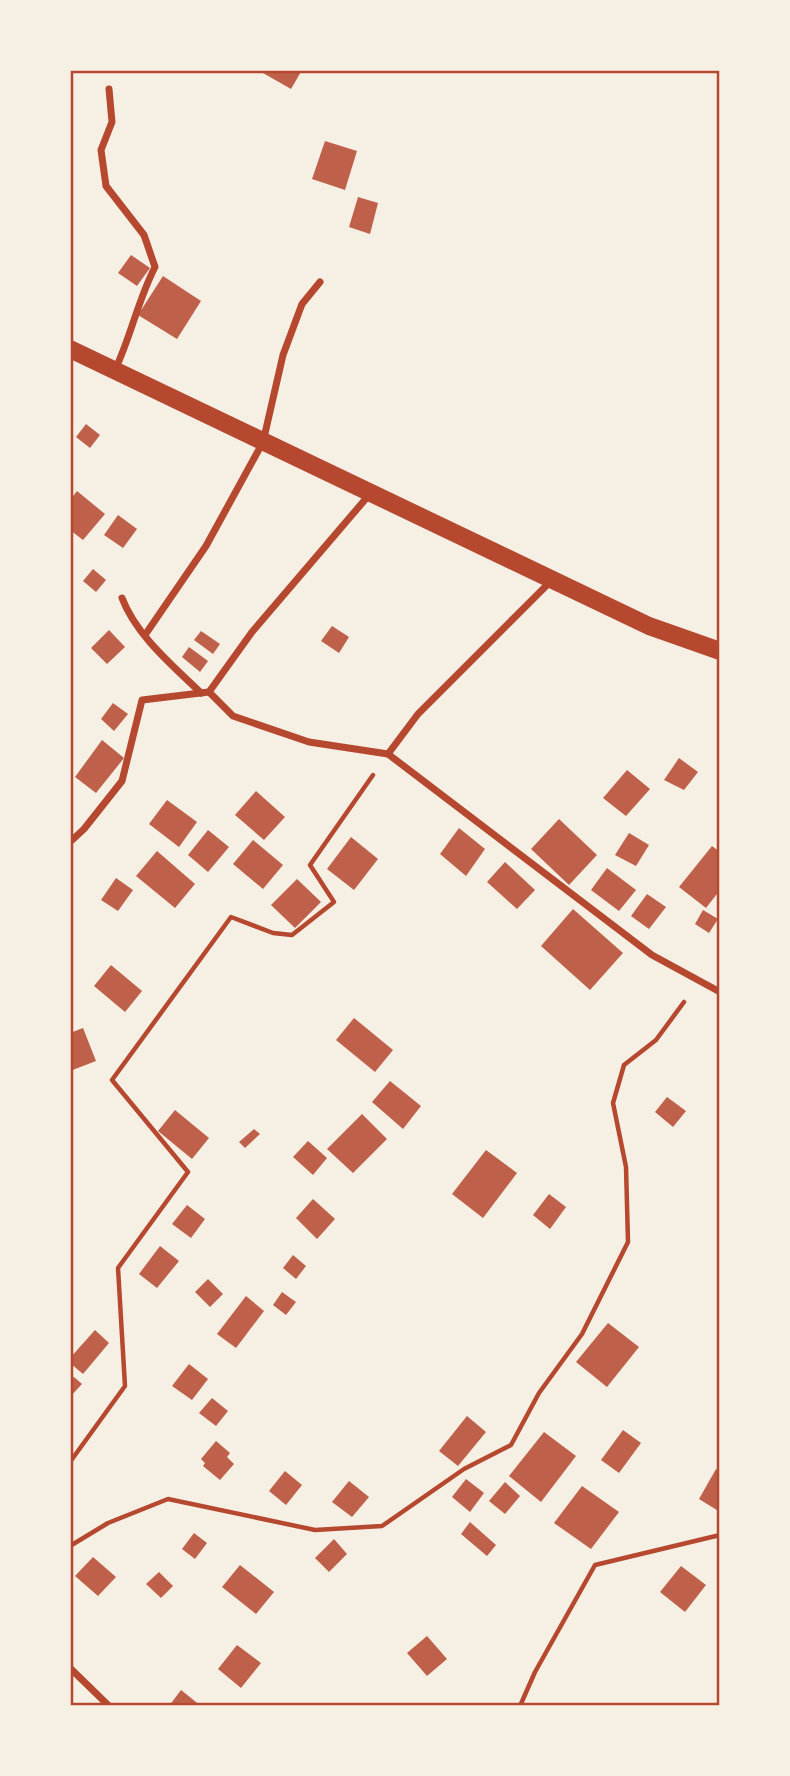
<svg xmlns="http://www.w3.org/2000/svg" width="790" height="1776" font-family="Manrope,sans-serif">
  <rect width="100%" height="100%" fill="#f6efe4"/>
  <g fill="#bf614a">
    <path d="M264,70H302L291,89L263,73Z"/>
    <path d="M325,141L357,151L345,190L312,179Z"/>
    <path d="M358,197L378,203L370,234L349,227Z"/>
    <path d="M131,255L150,268L137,286L118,273Z"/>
    <path d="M163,276L201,301L177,339L138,315Z"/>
    <path d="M86,424L100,435L90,448L76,437Z"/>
    <path d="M77,491L105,514L83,540L70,530V500Z"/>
    <path d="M118,515L137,529L123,548L104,535Z"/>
    <path d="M93,569L106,580L96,592L83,581Z"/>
    <path d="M332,626L349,637L339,653L321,641Z"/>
    <path d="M109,630L125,647L107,664L91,648Z"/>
    <path d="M201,631L220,644L213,654L194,640Z"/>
    <path d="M189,647L208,661L200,672L182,657Z"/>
    <path d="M113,703L128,714L114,731L101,719Z"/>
    <path d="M102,740L124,758L96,793L75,777Z"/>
    <path d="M679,758L698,772L684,790L664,780Z"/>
    <path d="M627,770L650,789L626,816L603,798Z"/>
    <path d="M256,791L285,817L264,840L235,815Z"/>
    <path d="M167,800L197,822L179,847L149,824Z"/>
    <path d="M559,819L597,855L569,885L531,849Z"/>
    <path d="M459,828L485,849L466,876L440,854Z"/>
    <path d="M208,830L229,847L208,872L188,855Z"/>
    <path d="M629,833L649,845L636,866L615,855Z"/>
    <path d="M351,837L378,859L354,890L327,869Z"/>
    <path d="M253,840L283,865L263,889L233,864Z"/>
    <path d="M712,846L720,852V890L706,908L679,887Z"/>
    <path d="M157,851L195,884L175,908L136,876Z"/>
    <path d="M505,862L535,890L517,909L487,882Z"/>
    <path d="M607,868L636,890L619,911L591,890Z"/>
    <path d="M116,878L133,890L118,911L101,900Z"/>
    <path d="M297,879L321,902L295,928L271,905Z"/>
    <path d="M647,894L666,907L649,929L631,916Z"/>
    <path d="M573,909L623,953L590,990L541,946Z"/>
    <path d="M703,910L718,919L709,933L695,924Z"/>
    <path d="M111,965L142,991L125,1012L94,986Z"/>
    <path d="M354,1018L393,1050L375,1072L336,1040Z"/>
    <path d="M83,1028L96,1061L70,1071V1033Z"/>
    <path d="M390,1081L421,1106L403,1129L372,1102Z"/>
    <path d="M667,1097L686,1111L673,1127L655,1112Z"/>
    <path d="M175,1110L209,1138L192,1159L158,1131Z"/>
    <path d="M362,1114L387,1139L353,1173L327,1149Z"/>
    <path d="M254,1129L260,1134L245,1148L239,1142Z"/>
    <path d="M308,1141L327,1158L313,1175L293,1157Z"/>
    <path d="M486,1150L517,1173L483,1218L452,1194Z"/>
    <path d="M549,1194L566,1207L550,1229L533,1215Z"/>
    <path d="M313,1199L335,1219L317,1239L296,1218Z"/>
    <path d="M187,1205L205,1219L191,1238L172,1224Z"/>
    <path d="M160,1246L179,1261L157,1288L139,1274Z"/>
    <path d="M293,1255L306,1266L296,1279L283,1268Z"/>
    <path d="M208,1279L223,1294L210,1307L195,1292Z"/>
    <path d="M282,1292L296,1302L286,1315L273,1305Z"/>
    <path d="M246,1296L264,1311L236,1348L217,1334Z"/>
    <path d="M608,1323L639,1347L607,1387L576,1362Z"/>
    <path d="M95,1330L109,1343L83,1374L70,1363V1358Z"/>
    <path d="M189,1364L208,1379L192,1400L172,1386Z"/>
    <path d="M74,1377L82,1384L70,1397V1382Z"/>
    <path d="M212,1398L228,1411L216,1426L199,1413Z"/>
    <path d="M467,1416L486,1432L458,1466L439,1451Z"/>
    <path d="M623,1430L641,1443L619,1473L601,1460Z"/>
    <path d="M544,1432L576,1456L541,1502L509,1476Z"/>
    <path d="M216,1441L230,1453L227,1457L234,1464L220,1480L203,1466L205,1463L201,1459Z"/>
    <path d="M716,1469L720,1472V1512L699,1499Z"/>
    <path d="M285,1471L302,1485L286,1505L269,1491Z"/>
    <path d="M466,1479L484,1493L470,1512L452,1497Z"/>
    <path d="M349,1481L369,1497L352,1517L332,1502Z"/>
    <path d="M505,1482L520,1496L505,1514L489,1501Z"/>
    <path d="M582,1486L619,1512L591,1549L554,1523Z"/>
    <path d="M470,1522L496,1545L487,1556L461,1534Z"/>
    <path d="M194,1533L207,1543L195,1559L182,1549Z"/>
    <path d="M334,1539L347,1554L329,1572L315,1558Z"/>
    <path d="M93,1557L116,1577L98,1596L75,1576Z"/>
    <path d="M240,1565L274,1592L256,1614L222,1587Z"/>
    <path d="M681,1566L706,1585L685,1612L660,1592Z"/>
    <path d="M159,1572L173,1586L161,1598L146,1584Z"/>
    <path d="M427,1636L447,1659L427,1676L407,1653Z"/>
    <path d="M237,1645L261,1663L241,1688L218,1669Z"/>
    <path d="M181,1690L201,1706H169Z"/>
  </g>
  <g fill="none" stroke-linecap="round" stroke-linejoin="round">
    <g stroke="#b5482f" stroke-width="4.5">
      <path d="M70,1462L125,1386L118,1268L188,1172L112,1080L231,917L273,933L292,935L334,902L310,865L373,775"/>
      <path d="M70,1546L108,1523L168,1499L315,1530L382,1526L464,1469L511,1445L539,1393L582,1334L628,1242L626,1167L613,1103L624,1065L656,1040L684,1002"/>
      <path d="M520,1706L535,1672L595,1565L720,1535"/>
    </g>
    <g stroke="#b5482f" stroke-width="7">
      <path d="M109,89L112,122L101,150L106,186L144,235L155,267C138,300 131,336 115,370"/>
      <path d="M122,598C136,635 172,665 201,693"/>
      <path d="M145,635L206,546L263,442L283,355L302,304L320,282"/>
      <path d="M209,692L252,632L369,495"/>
      <path d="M388,754L652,955L720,992"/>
      <path d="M70,842L84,829L122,781L142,700L209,692L233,716L309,742L388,754L418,714L552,580"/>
      <path d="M70,1668L109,1706"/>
    </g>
    <path stroke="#b5482f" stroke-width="18" d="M70,349L649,626L720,651"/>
  </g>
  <rect width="790" height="1776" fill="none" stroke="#f6efe4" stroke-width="144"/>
  <rect x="72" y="72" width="646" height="1632" fill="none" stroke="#b5482f" stroke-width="2.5"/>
</svg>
